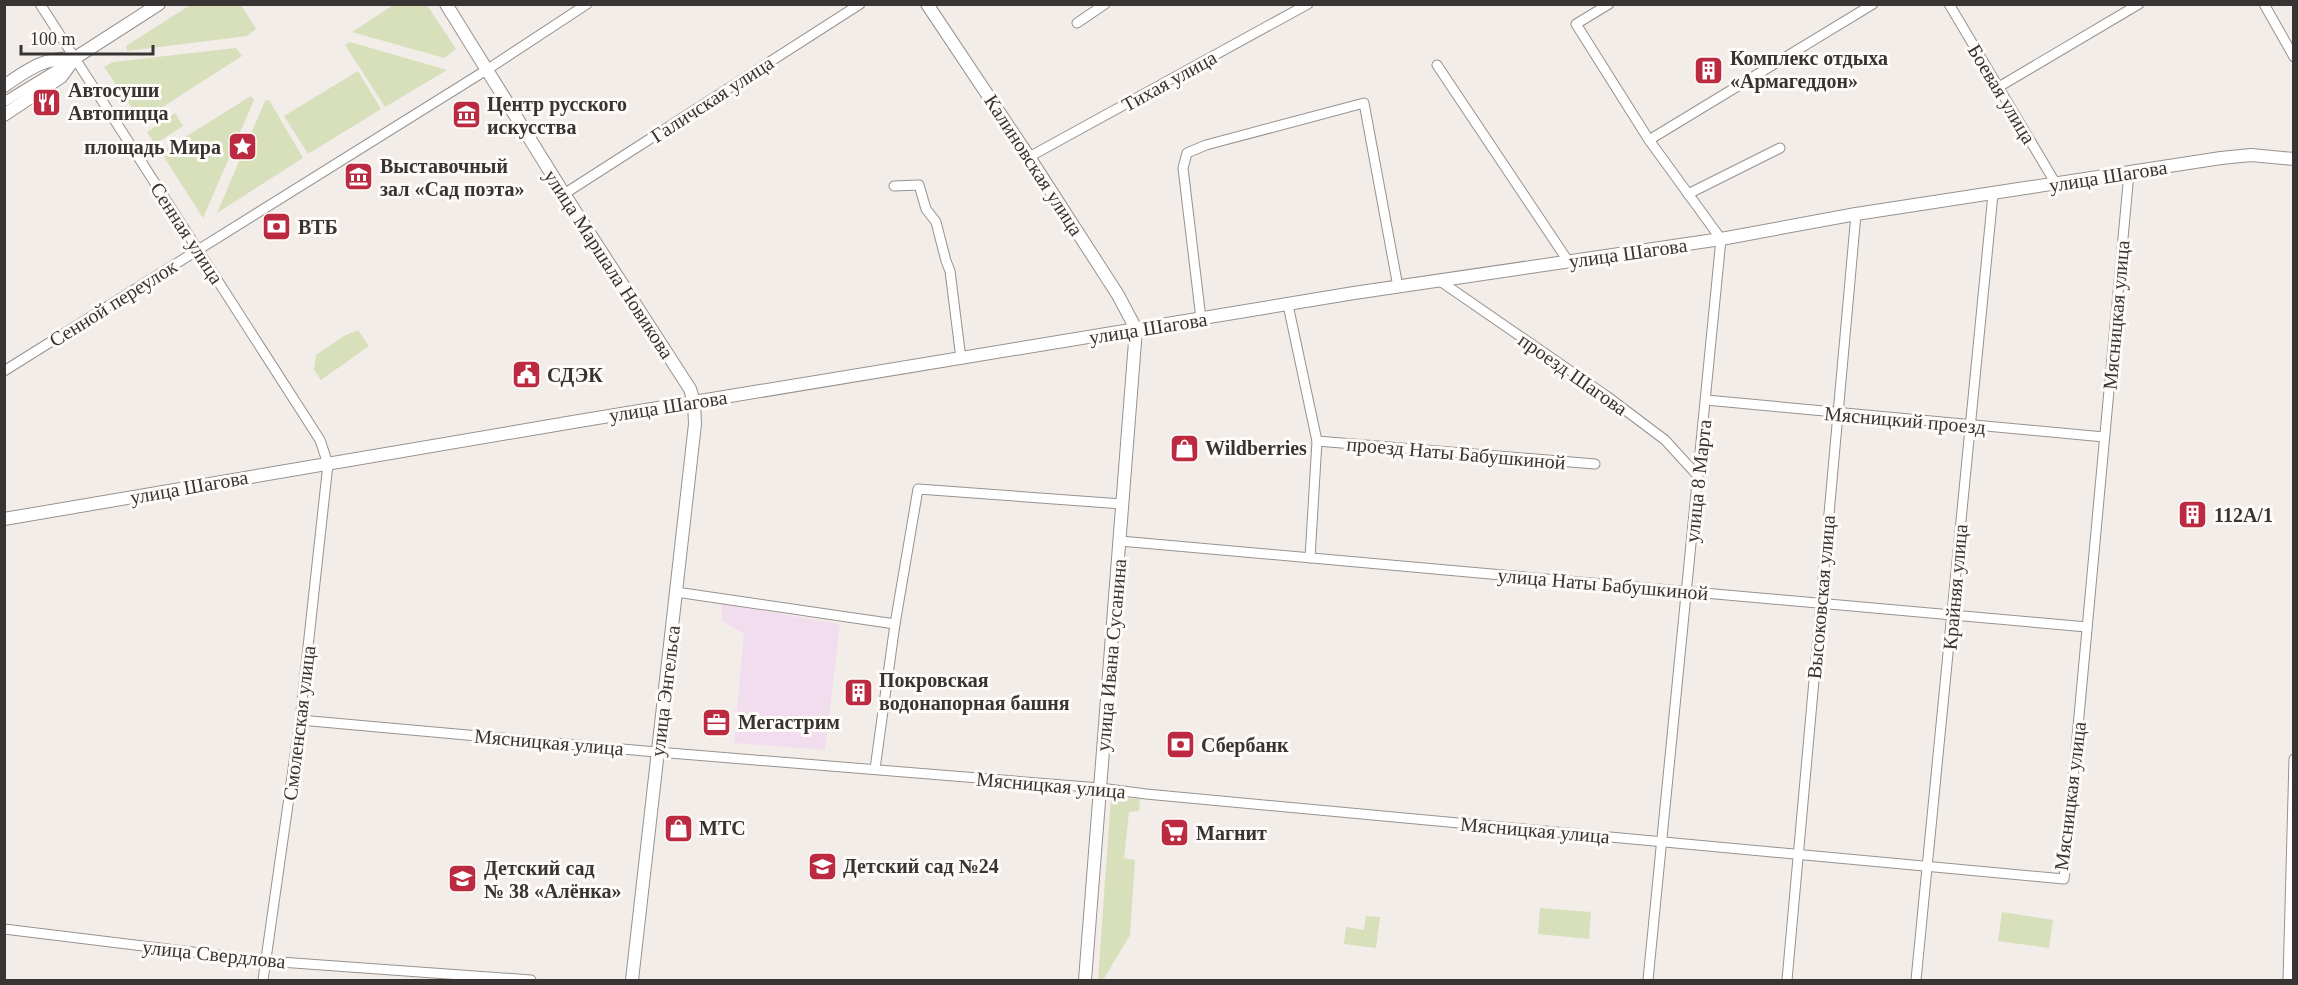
<svg xmlns="http://www.w3.org/2000/svg" width="2298" height="985" font-family="Georgia,serif">
  <rect width="100%" height="100%" fill="#f3ede9"/>
  <path fill="#f1dded" d="M722,604L840,624L825,750L734,743L744,634L721,620Z"/>
  <g fill="#d7dfbb">
    <path d="M192,4L241,5L256,29L247,36L127,51L126,46Z"/>
    <path d="M395,4L427,5L456,49L444,58L352,32Z"/>
    <path d="M350,42L447,70L385,107L345,45Z"/>
    <path d="M236,48L242,56L141,121L104,67L113,62Z"/>
    <path d="M358,71L381,109L308,154L284,116Z"/>
    <path d="M251,96L254,100L203,218L161,152Z"/>
    <path d="M269,100L303,158L217,213L265,101Z"/>
    <path d="M175,113L183,126L155,144L147,132Z"/>
    <path d="M358,330L369,346L321,380L314,370L316,355L344,336Z"/>
    <path d="M1111,797L1140,799L1139,811L1129,812L1124,858L1135,860L1130,935L1103,980H1098Z"/>
    <path d="M1540,908L1591,912L1589,939L1538,934Z"/>
    <path d="M2002,912L2053,920L2049,948L1998,941Z"/>
    <path d="M1366,916L1380,917L1376,948L1344,944L1346,927L1364,930Z"/>
  </g>
  <g fill="none" stroke-linecap="round" stroke-linejoin="round">
    <defs>
      <g id="minor">
        <path d="M40,4L320,440L328,464L300,720L263,980"/>
        <path d="M1609,4L1576,24L1649,140L1721,239L1648,980"/>
        <path d="M1949,4L2056,184"/>
        <path d="M2264,4L2294,57"/>
        <path d="M1077,23L1105,4"/>
        <path d="M1437,65L1568,261"/>
        <path d="M1997,88L2139,4"/>
        <path d="M4,102L71,61"/>
        <path d="M1649,140L1873,4"/>
        <path d="M1029,157L1308,4"/>
        <path d="M894,186L919,185L926,209L936,222L946,261L950,271L961,359"/>
        <path d="M564,194L860,4"/>
        <path d="M1688,194L1780,148"/>
        <path d="M1440,281L1608,397L1665,440L1698,476"/>
        <path d="M1288,305L1317,441L1310,558"/>
        <path d="M1201,319L1183,168L1187,153L1206,145L1364,103L1398,287"/>
        <path d="M4,371L488,69L587,4"/>
        <path d="M1706,400L2104,437"/>
        <path d="M1317,441L1595,464"/>
        <path d="M1120,541L2087,627"/>
        <path d="M676,592L895,624"/>
        <path d="M300,720L645,751L1100,788L1146,794L2064,879L2129,173"/>
        <path d="M875,769L895,624L918,489L1122,504"/>
        <path d="M4,929L266,961L531,980"/>
        <path d="M1787,980L1856,214"/>
        <path d="M1916,980L1993,194"/>
        <path d="M2288,980L2294,759"/>
      </g>
      <g id="major">
        <path d="M446,4L564,194L690,389L694,402L695,424L632,980"/>
        <path d="M927,4L1029,157L1118,295L1136,329"/>
        <path d="M4,86C30,68 43,58 75,58"/>
        <path d="M4,115L61,77L75,58L159,4"/>
        <path d="M4,519L573,422L1354,293L1721,239L1856,214L2221,158L2251,155L2294,159"/>
        <path d="M1085,980L1136,329"/>
      </g>
    </defs>
    <use href="#minor" stroke="#98928e" stroke-width="11"/>
    <use href="#major" stroke="#98928e" stroke-width="14"/>
    <use href="#minor" stroke="#fff" stroke-width="9"/>
    <use href="#major" stroke="#fff" stroke-width="12"/>
  </g>
  <defs>
    <symbol id="building-square" viewBox="-11 -11 22 22"><rect x="-9" y="-9" width="18" height="18" rx="4" fill="#bb2a40" stroke="#fffbf8"/><path d="M-4-6H4V6H1V3H-1V6H-4ZM-2.5-4.3h1.7v1.8h-1.7ZM.8-4.3h1.7v1.8H.8ZM-2.5-1h1.7V.8h-1.7ZM.8-1h1.7V.8H.8Z" fill="#fff"/></symbol>
    <symbol id="restaurant-square" viewBox="-11 -11 22 22"><rect x="-9" y="-9" width="18" height="18" rx="4" fill="#bb2a40" stroke="#fffbf8"/><path d="M-5-6h1v4h1v-4h1v4h1v-4h1v5L-1.5 .5V6h-2V.5L-5-1ZM5-6V6H3V1.5H1.5Q1.5-4 5-6Z" fill="#fff"/></symbol>
    <symbol id="museum-square" viewBox="-11 -11 22 22"><rect x="-9" y="-9" width="18" height="18" rx="4" fill="#bb2a40" stroke="#fffbf8"/><path d="M0-6L6-3V-2H-6V-3ZM-5-1h2V3h-2ZM-1-1h2V3h-2ZM3-1h2V3H3ZM-6 4H6V6H-6Z" fill="#fff"/></symbol>
    <symbol id="sight-square" viewBox="-11 -11 22 22"><rect x="-9" y="-9" width="18" height="18" rx="4" fill="#bb2a40" stroke="#fffbf8"/><path d="M0-6L1.8-2.2L6-1.7L2.9 1.2L3.7 5.4L0 3.3L-3.7 5.4L-2.9 1.2L-6-1.7L-1.8-2.2Z" fill="#fff"/></symbol>
    <symbol id="bank-square" viewBox="-11 -11 22 22"><rect x="-9" y="-9" width="18" height="18" rx="4" fill="#bb2a40" stroke="#fffbf8"/><path d="M-6-4H6V4H-6ZM0-2.3a2.3 2.3 0 1 0 0 4.6a2.3 2.3 0 1 0 0-4.6Z" fill="#fff"/></symbol>
    <symbol id="civic-square" viewBox="-11 -11 22 22"><rect x="-9" y="-9" width="18" height="18" rx="4" fill="#bb2a40" stroke="#fffbf8"/><path d="M-.6-6.5H3V-4.5H.6V-3L4-1V1h2V6H-6V1h2V-1L-.6-3ZM-1.2 2.5V6h2.4V2.5Z" fill="#fff"/></symbol>
    <symbol id="shop-square" viewBox="-11 -11 22 22"><rect x="-9" y="-9" width="18" height="18" rx="4" fill="#bb2a40" stroke="#fffbf8"/><path d="M-5-2.5h2.3a2.7 3.5 0 0 1 5.4 0H5L5.5 6h-11ZM-1.5-2.5h3a1.5 2.3 0 0 0-3 0Z" fill="#fff"/></symbol>
    <symbol id="office-square" viewBox="-11 -11 22 22"><rect x="-9" y="-9" width="18" height="18" rx="4" fill="#bb2a40" stroke="#fffbf8"/><path d="M-6-3h4V-5.5h4V-3h4V5H-6ZM-1-4.5V-3h2v-1.5ZM-6 0V1H6V0Z" fill="#fff"/></symbol>
    <symbol id="supermarket-square" viewBox="-11 -11 22 22"><rect x="-9" y="-9" width="18" height="18" rx="4" fill="#bb2a40" stroke="#fffbf8"/><path d="M-6-5.5h2.5l.6 2H6L4.5 2H-2.5L-4.4-4H-6ZM-1.5 3.2a1.3 1.3 0 1 0 .1 0ZM3 3.2a1.3 1.3 0 1 0 .1 0Z" fill="#fff"/></symbol>
    <symbol id="school-square" viewBox="-11 -11 22 22"><rect x="-9" y="-9" width="18" height="18" rx="4" fill="#bb2a40" stroke="#fffbf8"/><path d="M0-5L7-2L0 1L-7-2ZM-4 1L0 2.5L4 1V4Q0 6-4 4Z" fill="#fff"/></symbol>
  </defs>
  <g fill-rule="evenodd">
    <use href="#building-square" x="1692" y="54" width="33" height="33"/>
    <use href="#restaurant-square" x="30" y="86" width="33" height="33"/>
    <use href="#museum-square" x="450" y="98" width="33" height="33"/>
    <use href="#sight-square" x="226" y="130" width="33" height="33"/>
    <use href="#museum-square" x="342" y="160" width="33" height="33"/>
    <use href="#bank-square" x="260" y="210" width="33" height="33"/>
    <use href="#civic-square" x="510" y="358" width="33" height="33"/>
    <use href="#shop-square" x="1168" y="432" width="33" height="33"/>
    <use href="#building-square" x="2176" y="498" width="33" height="33"/>
    <use href="#building-square" x="842" y="676" width="33" height="33"/>
    <use href="#office-square" x="700" y="706" width="33" height="33"/>
    <use href="#bank-square" x="1164" y="728" width="33" height="33"/>
    <use href="#shop-square" x="662" y="812" width="33" height="33"/>
    <use href="#supermarket-square" x="1158" y="816" width="33" height="33"/>
    <use href="#school-square" x="806" y="850" width="33" height="33"/>
    <use href="#school-square" x="446" y="862" width="33" height="33"/>
  </g>
  <g text-anchor="middle" stroke-width="6" stroke-linejoin="round" paint-order="stroke">
    <g font-size="20" font-weight="bold" fill="#373433" stroke="#fffbf8" text-anchor="start">
      <text x="1730" y="65">Комплекс отдыха<tspan x="1730" dy="23">«Армагеддон»</tspan></text>
      <text x="68" y="97">Автосуши<tspan x="68" dy="23">Автопицца</tspan></text>
      <text x="487" y="111">Центр русского<tspan x="487" dy="23">искусства</tspan></text>
      <text x="221" y="154" text-anchor="end">площадь Мира</text>
      <text x="380" y="173">Выставочный<tspan x="380" dy="23">зал «Сад поэта»</tspan></text>
      <text x="298" y="234">ВТБ</text>
      <text x="547" y="382">СДЭК</text>
      <text x="1205" y="455">Wildberries</text>
      <text x="2214" y="522">112А/1</text>
      <text x="879" y="687">Покровская<tspan x="879" dy="23">водонапорная башня</tspan></text>
      <text x="738" y="729">Мегастрим</text>
      <text x="1201" y="752">Сбербанк</text>
      <text x="699" y="835">МТС</text>
      <text x="1196" y="840">Магнит</text>
      <text x="843" y="873">Детский сад №24</text>
      <text x="484" y="875">Детский сад<tspan x="484" dy="23">№ 38 «Алёнка»</tspan></text>
    </g>
    <g font-size="20" fill="#373433" stroke="#fffbf8">
      <text transform="translate(1169 81) rotate(-29)" y="7">Тихая улица</text>
      <text transform="translate(2002 94) rotate(59)" y="7">Боевая улица</text>
      <text transform="translate(712 99) rotate(-33)" y="7">Галичская улица</text>
      <text transform="translate(1034 165) rotate(57)" y="7">Калиновская улица</text>
      <text transform="translate(2108 176) rotate(-9)" y="7">улица Шагова</text>
      <text transform="translate(187 233) rotate(57)" y="7">Сенная улица</text>
      <text transform="translate(1628 253) rotate(-8)" y="7">улица Шагова</text>
      <text transform="translate(609 264) rotate(57)" y="7">улица Маршала Новикова</text>
      <text transform="translate(113 303) rotate(-32)" y="7">Сенной переулок</text>
      <text transform="translate(2116 315) rotate(-85)" y="7">Мясницкая улица</text>
      <text transform="translate(1148 328) rotate(-9)" y="7">улица Шагова</text>
      <text transform="translate(1573 374) rotate(35)" y="7">проезд Шагова</text>
      <text transform="translate(668 406) rotate(-9)" y="7">улица Шагова</text>
      <text transform="translate(1905 420) rotate(5)" y="7">Мясницкий проезд</text>
      <text transform="translate(1456 453) rotate(5)" y="7">проезд Наты Бабушкиной</text>
      <text transform="translate(1698 481) rotate(-84)" y="7">улица 8 Марта</text>
      <text transform="translate(189 487) rotate(-10)" y="7">улица Шагова</text>
      <text transform="translate(1603 584) rotate(5)" y="7">улица Наты Бабушкиной</text>
      <text transform="translate(1955 587) rotate(-85)" y="7">Крайняя улица</text>
      <text transform="translate(1821 597) rotate(-85)" y="7">Высоковская улица</text>
      <text transform="translate(1111 655) rotate(-85)" y="7">улица Ивана Сусанина</text>
      <text transform="translate(665 691) rotate(-83)" y="7">улица Энгельса</text>
      <text transform="translate(299 723) rotate(-83)" y="7">Смоленская улица</text>
      <text transform="translate(549 742) rotate(5)" y="7">Мясницкая улица</text>
      <text transform="translate(1051 785) rotate(5)" y="7">Мясницкая улица</text>
      <text transform="translate(2070 796) rotate(-83)" y="7">Мясницкая улица</text>
      <text transform="translate(1535 830) rotate(5)" y="7">Мясницкая улица</text>
      <text transform="translate(214 954) rotate(6)" y="7">улица Свердлова</text>
    </g>
  </g>
  <rect width="2298" height="985" fill="none" stroke="#373433" stroke-width="12"/>
  <path d="M21 45v9h132v-9" fill="none" stroke="#373433" stroke-width="3"/>
  <text x="30" y="45" font-size="18" fill="#373433" stroke="#fffbf8" stroke-width="4.5" paint-order="stroke">100 m</text>
</svg>
